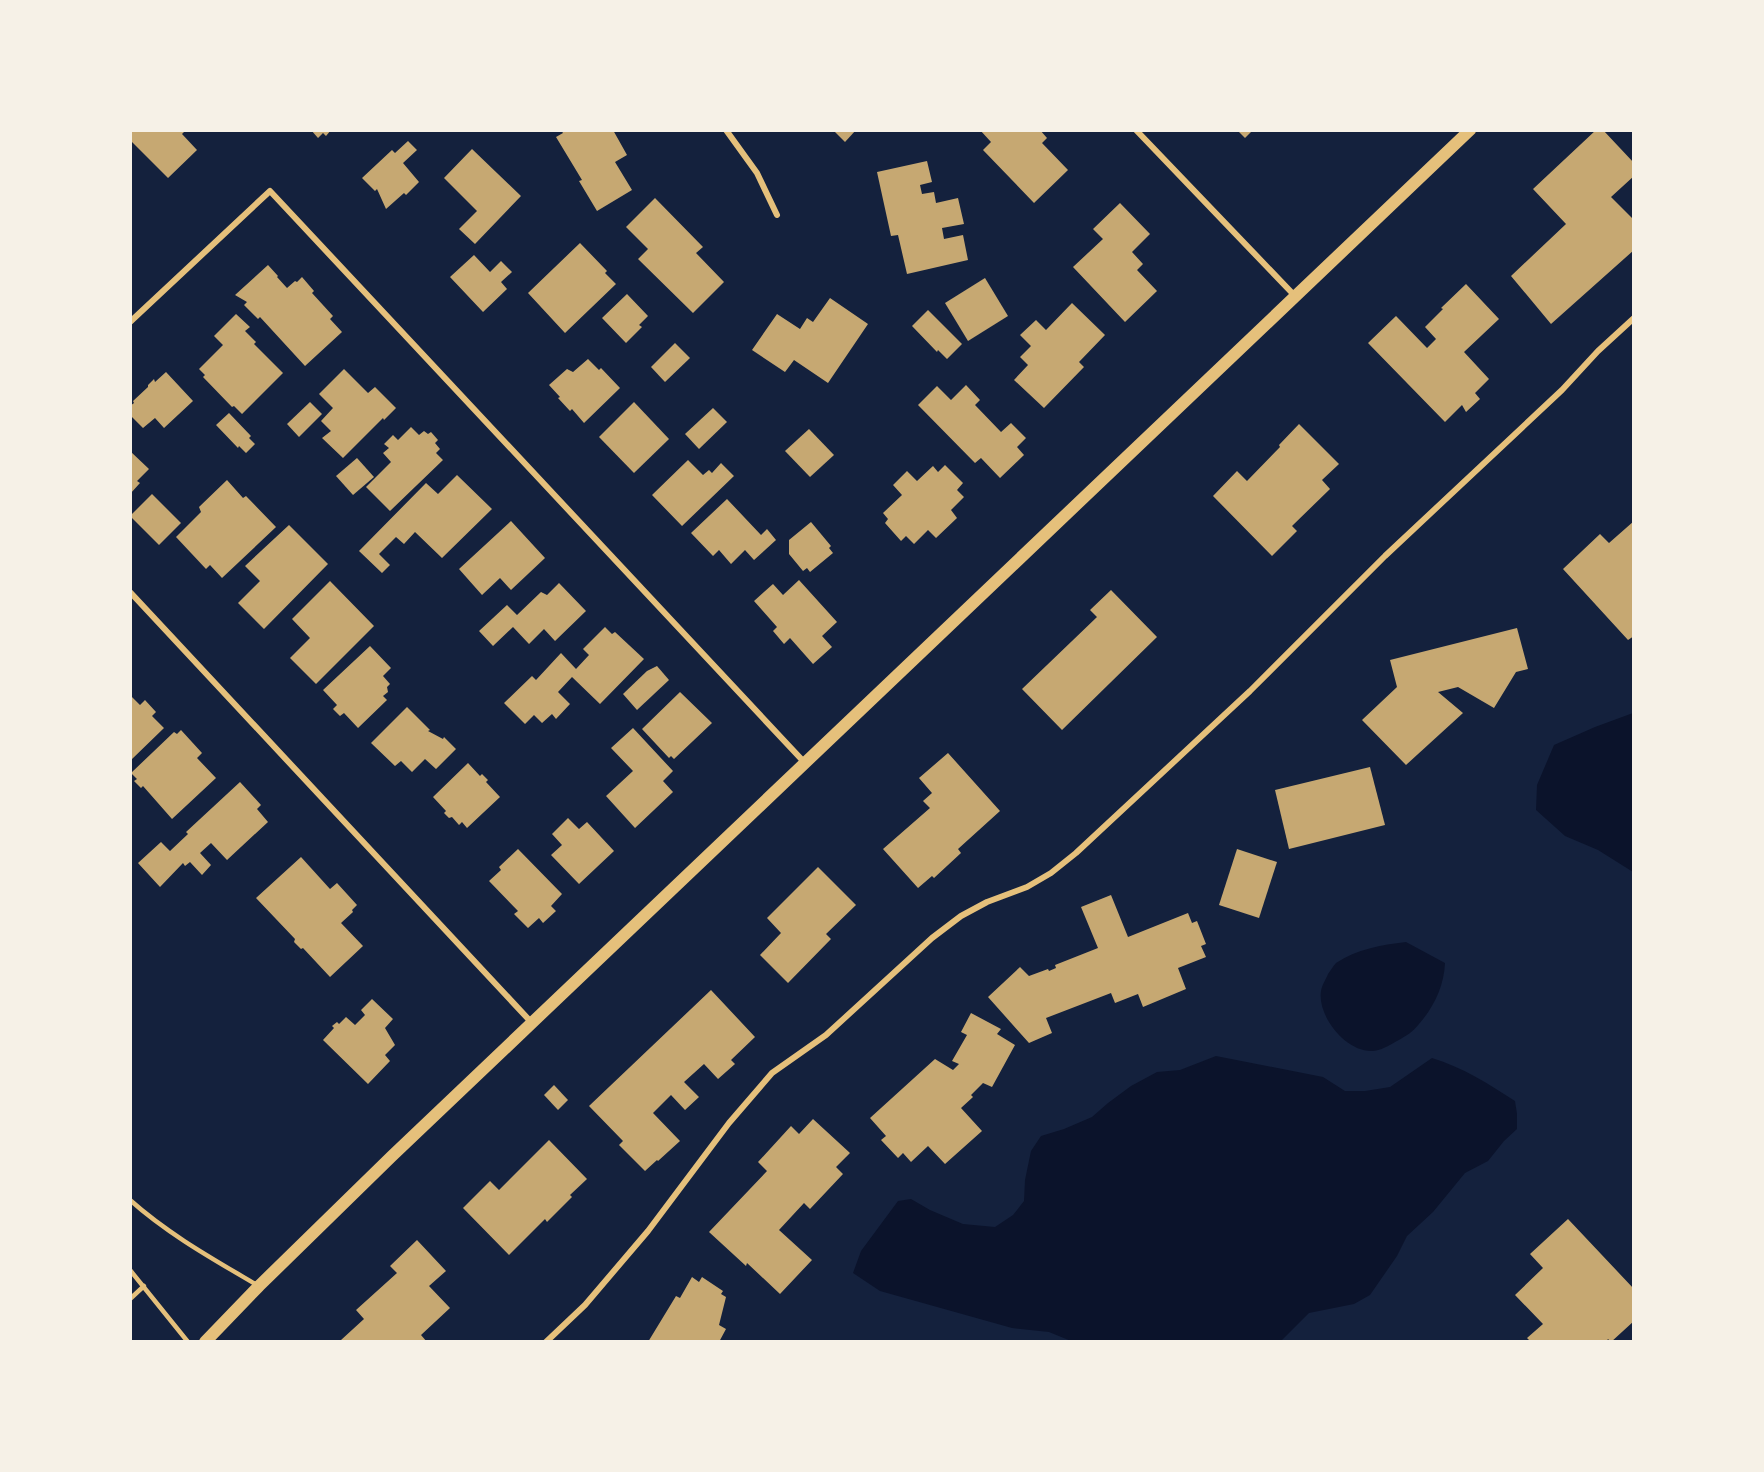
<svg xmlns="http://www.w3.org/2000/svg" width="1764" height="1472" font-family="Figtree,sans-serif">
  <rect width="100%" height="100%" fill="#14213d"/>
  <g fill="#0b132b">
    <path d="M1633,713H1634L1633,872L1598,850L1565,836L1536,810L1537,785L1554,745L1595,727Z"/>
    <path d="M1406,942L1445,963C1444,986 1434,1007 1419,1024C1413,1032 1406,1036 1397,1041C1390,1045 1380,1051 1372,1051C1346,1052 1317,1016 1321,991C1322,985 1326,979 1328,974C1331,970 1333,966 1336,963C1357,949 1381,945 1406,942Z"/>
    <path d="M1216,1056L1323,1077L1345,1091H1365L1390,1087L1432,1058C1462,1067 1489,1084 1515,1101L1517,1114V1129L1504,1141L1488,1161L1465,1173L1433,1212L1407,1236L1397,1256L1370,1295L1354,1304L1309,1313L1281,1341H1071L1049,1332L1012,1328L880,1291L853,1273L861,1251L898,1201L911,1199L930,1210L963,1224L995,1227L1013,1215L1024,1201L1025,1180L1031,1151L1041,1136L1064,1129L1092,1117L1108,1103L1131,1086L1157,1072L1180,1070Z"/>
  </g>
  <g fill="#c6a872">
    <path d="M130,130H186L182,134L197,150L168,178L130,140Z"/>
    <path d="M311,130H331L326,136L323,133L318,138Z"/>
    <path d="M561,130H613L627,155L615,162L632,190L597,211L579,181L582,180L556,137L563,133Z"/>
    <path d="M833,130H856L845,142Z"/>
    <path d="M980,130H1040L1047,138L1042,143L1068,170L1034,203L983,150L991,142Z"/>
    <path d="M1237,130H1253L1245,138Z"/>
    <path d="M1596,130H1603L1634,163V176L1611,197L1634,220V250L1551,324L1511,276L1566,224L1533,189Z"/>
    <path d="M408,141L417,150L403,163L419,182L406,195L404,193L386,209L377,189L375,191L362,178L392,150L395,153Z"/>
    <path d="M472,149L521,196L475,244L459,229L477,211L444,178Z"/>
    <path d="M927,161L932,182L920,185L922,194L934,192L936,203L958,198L964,224L942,228L944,239L963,235L968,260L907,274L898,235L891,236L877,172Z"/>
    <path d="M655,198L703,247L696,253L724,282L693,313L638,259L648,249L626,227Z"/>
    <path d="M1120,203L1150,234L1132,252L1143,264L1137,270L1157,291L1125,322L1073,267L1103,239L1093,229Z"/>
    <path d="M580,243L607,271L605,273L616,284L565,333L528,293Z"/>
    <path d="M474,255L490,272L501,261L512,272L501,282L507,289L483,312L450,277Z"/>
    <path d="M268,265L278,276L277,277L287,288L295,281L297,282L302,277L314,291L312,293L333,316L330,319L342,332L305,366L260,317L258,319L244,305L247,302L235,295Z"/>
    <path d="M985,278L1008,316L968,341L945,303Z"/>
    <path d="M1466,284L1499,319L1464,352L1489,379L1475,393L1480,399L1466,412L1462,405L1445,422L1368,343L1396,316L1427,348L1436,339L1425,327L1443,309L1441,308Z"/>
    <path d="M627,294L648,316L639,325L642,327L626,343L602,318Z"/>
    <path d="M830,298L868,324L828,383L794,360L785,372L752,350L777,314L800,329L807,318L813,322Z"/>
    <path d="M1072,303L1105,335L1079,362L1084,367L1044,408L1014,380L1028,365L1020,357L1031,346L1020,335L1036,320L1046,330Z"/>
    <path d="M928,310L962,344L947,359L938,350L937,352L912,326Z"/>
    <path d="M236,314L250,327L245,331L256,342L254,344L283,373L242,414L234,406L232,407L203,377L205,375L199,369L223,345L214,336Z"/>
    <path d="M675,343L690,358L665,382L651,367Z"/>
    <path d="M588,359L599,370L601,368L620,388L584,423L572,409L570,411L558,398L560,397L549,385L567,369L573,372Z"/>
    <path d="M344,369L368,393L375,387L396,408L384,420L383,418L343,458L322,438L331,431L321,421L333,408L319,394Z"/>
    <path d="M166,372L193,401L164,428L155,418L143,428L130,415V406L134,403L133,401L148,387V385L154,379L155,382Z"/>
    <path d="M966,385L980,400L975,405L1001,432L1011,423L1026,438L1017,447L1024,455L1000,478L981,458L975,463L918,405L937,386L951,400Z"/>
    <path d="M310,402L322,414L299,437L287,424Z"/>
    <path d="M634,402L669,439L634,473L599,437Z"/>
    <path d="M713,408L727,422L699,449L685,434Z"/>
    <path d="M229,413L251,436L249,438L255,444L246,453L239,446L238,448L216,425Z"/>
    <path d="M1299,424L1339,464L1322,480L1330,489L1292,526L1297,531L1272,556L1213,496L1237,471L1247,481L1280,447L1279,445Z"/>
    <path d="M411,427L419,435L424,431L428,434L431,432L438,440L435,443L440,449L436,453L443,460L390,511L366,487L391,462L383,453L389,448L384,444L393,435L398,440Z"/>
    <path d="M809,429L834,455L810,477L785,451Z"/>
    <path d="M130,451L149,469L137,481L140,483L130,494Z"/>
    <path d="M357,458L374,477L353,495L336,476Z"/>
    <path d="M688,460L703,475L709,470L712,473L721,463L734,476L682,526L652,495Z"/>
    <path d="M945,465L963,483L957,490L964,497L951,510L957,518L936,538L928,530L914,544L906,536L901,541L885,523L888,519L883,513L902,495L893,485L907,471L917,481L933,466L938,472Z"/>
    <path d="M457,475L492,509L442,558L415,532L404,544L396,537L379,554L390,565L382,573L359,551L426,483L438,494Z"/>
    <path d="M227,480L243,498L246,496L276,527L222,578L210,565L206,569L176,537L201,512L199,507Z"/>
    <path d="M152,494L181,523L159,545L130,516Z"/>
    <path d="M727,499L761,535L767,529L776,540L754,560L745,550L731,564L719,550L713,556L691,533Z"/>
    <path d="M511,521L545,558L511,590L500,578L482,595L459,569Z"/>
    <path d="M1634,521V636L1628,640L1563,569L1600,534L1609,543Z"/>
    <path d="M811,522L831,546L829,548L833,553L810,572L807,568L803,571L789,554V540Z"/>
    <path d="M289,525L328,564L264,629L238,603L260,581L245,566Z"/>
    <path d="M799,580L837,622L822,636L832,647L813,664L790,638L784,644L773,631L777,627L754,601L773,584L783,595Z"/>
    <path d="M330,581L374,626L316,684L290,658L310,638L292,619Z"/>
    <path d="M559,583L586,611L555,641L544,629L529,644L513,627L493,646L479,631L507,605L517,615L541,592L547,595Z"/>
    <path d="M1111,590L1157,637L1062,730L1022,689L1097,617L1090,610Z"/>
    <path d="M605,627L612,634L615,632L644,659L600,704L572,677L558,692L570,704L556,719L552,714L542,723L534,715L525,724L504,703L532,676L536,680L561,653L576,669L589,655L583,649Z"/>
    <path d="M1517,628L1528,669L1516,672L1494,708L1458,687L1438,692L1463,713L1406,765L1362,720L1397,687L1390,660Z"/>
    <path d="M370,646L391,668L383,676L390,684L387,687L388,692L383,696L387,700L358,728L344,713L340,716L333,709L337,705L323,690Z"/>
    <path d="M657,666L669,680L637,710L623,694L647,671Z"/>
    <path d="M680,692L712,723L674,759L671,756L669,758L642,729Z"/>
    <path d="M130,695L140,705L145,700L156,712L152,716L164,728L130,761Z"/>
    <path d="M407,707L430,730L428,731L443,739L444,737L456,749L436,769L425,759L412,772L401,761L395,766L371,743Z"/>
    <path d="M633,728L673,771L663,781L673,792L635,828L606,796L633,771L611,748Z"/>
    <path d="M181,730L202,753L197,758L216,778L172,819L143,786L141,788L134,781L137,779L131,773L174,732L177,734Z"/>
    <path d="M948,753L1000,811L958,849L961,853L934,878L932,876L918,888L883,849L930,808L923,801L932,793L919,778Z"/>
    <path d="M468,763L480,776L482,774L488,780L486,782L500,797L467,828L462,822L459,825L452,817L449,818L444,813L446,811L433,797Z"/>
    <path d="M1370,767L1385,825L1289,849L1275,790Z"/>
    <path d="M240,782L261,805L257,809L268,822L227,860L211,843L200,853L211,865L202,875L190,862L185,866L183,863L160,887L138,863L161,842L170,851L188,834L186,832Z"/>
    <path d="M568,818L579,829L587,822L614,851L579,884L551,855L562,845L552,834Z"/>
    <path d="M518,849L562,894L551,906L556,911L543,923L539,918L528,928L514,914L518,911L489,881L501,870L499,867Z"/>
    <path d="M1237,849L1277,862L1259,918L1219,905Z"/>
    <path d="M301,857L330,889L337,883L357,905L352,910L353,912L341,923L363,946L330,977L303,948L301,949L294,942L295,939L256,898Z"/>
    <path d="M818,867L856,905L826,934L831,939L788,983L760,955L781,933L767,918Z"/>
    <path d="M1111,895L1128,937L1188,913L1192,923L1197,921L1206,944L1201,946L1206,957L1178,968L1186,989L1143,1007L1138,994L1115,1003L1111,993L1046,1018L1052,1033L1029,1043L988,997L1020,967L1029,976L1048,969L1049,971L1056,968L1055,965L1098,948L1081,907Z"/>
    <path d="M711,990L755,1037L731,1060L735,1064L718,1079L704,1064L684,1082L699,1097L685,1110L671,1095L653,1113L680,1141L658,1161L657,1160L645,1171L619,1145L623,1141L589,1106Z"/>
    <path d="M372,999L393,1019L385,1028L395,1045L385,1055L390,1061L368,1084L323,1040L334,1028L332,1026L337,1022L339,1024L346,1017L355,1025L365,1015L361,1010Z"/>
    <path d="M971,1013L1001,1029L997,1034L1015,1045L992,1087L983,1083L971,1095L973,1097L961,1108L982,1131L945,1164L928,1146L911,1162L903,1153L898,1158L881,1140L886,1136L870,1118L935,1059L953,1070L959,1064L952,1061L967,1035L961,1032Z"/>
    <path d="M554,1085L568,1100L558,1110L544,1095Z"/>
    <path d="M813,1119L850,1153L836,1167L843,1174L810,1209L804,1203L779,1230L812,1260L780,1294L747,1263L746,1266L709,1232L767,1171L758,1162L791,1126L799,1134Z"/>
    <path d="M549,1140L587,1179L570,1195L572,1197L547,1222L545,1219L509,1255L463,1208L490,1181L499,1190Z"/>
    <path d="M1568,1219L1634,1289V1321L1611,1342L1608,1339L1606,1342H1531L1527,1338L1543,1324L1515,1295L1543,1268L1530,1254Z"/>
    <path d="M417,1240L446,1271L429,1286L450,1308L421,1335L427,1342H343L341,1340L364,1319L356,1310L397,1273L390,1266Z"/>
    <path d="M692,1277L699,1282L702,1277L723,1291L721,1294L726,1297L719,1325L726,1329L719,1342H648L676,1296L680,1298Z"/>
  </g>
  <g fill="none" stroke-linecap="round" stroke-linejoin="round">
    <g stroke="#e5c07b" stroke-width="4.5">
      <path d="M130,1200C168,1234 213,1259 257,1285"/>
      <path d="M130,1270L188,1342"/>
      <path d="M130,1299L144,1286"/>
    </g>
    <g stroke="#e5c07b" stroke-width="6">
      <path d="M726,130L757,173L777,215"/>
      <path d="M1136,130L1295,296"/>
      <path d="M130,322L270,191L805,763"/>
      <path d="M130,592L532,1023"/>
      <path d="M546,1342L585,1305L648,1231L729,1123L772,1073L826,1035L932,938L961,916L987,902L1027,887L1051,873L1076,853L1250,691L1385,556L1562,390L1598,351L1634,318"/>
    </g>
    <path stroke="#e5c07b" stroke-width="12" d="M205,1342L259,1286L392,1156L1470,130"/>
  </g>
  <rect width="1764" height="1472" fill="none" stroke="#f6f1e7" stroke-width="264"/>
</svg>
